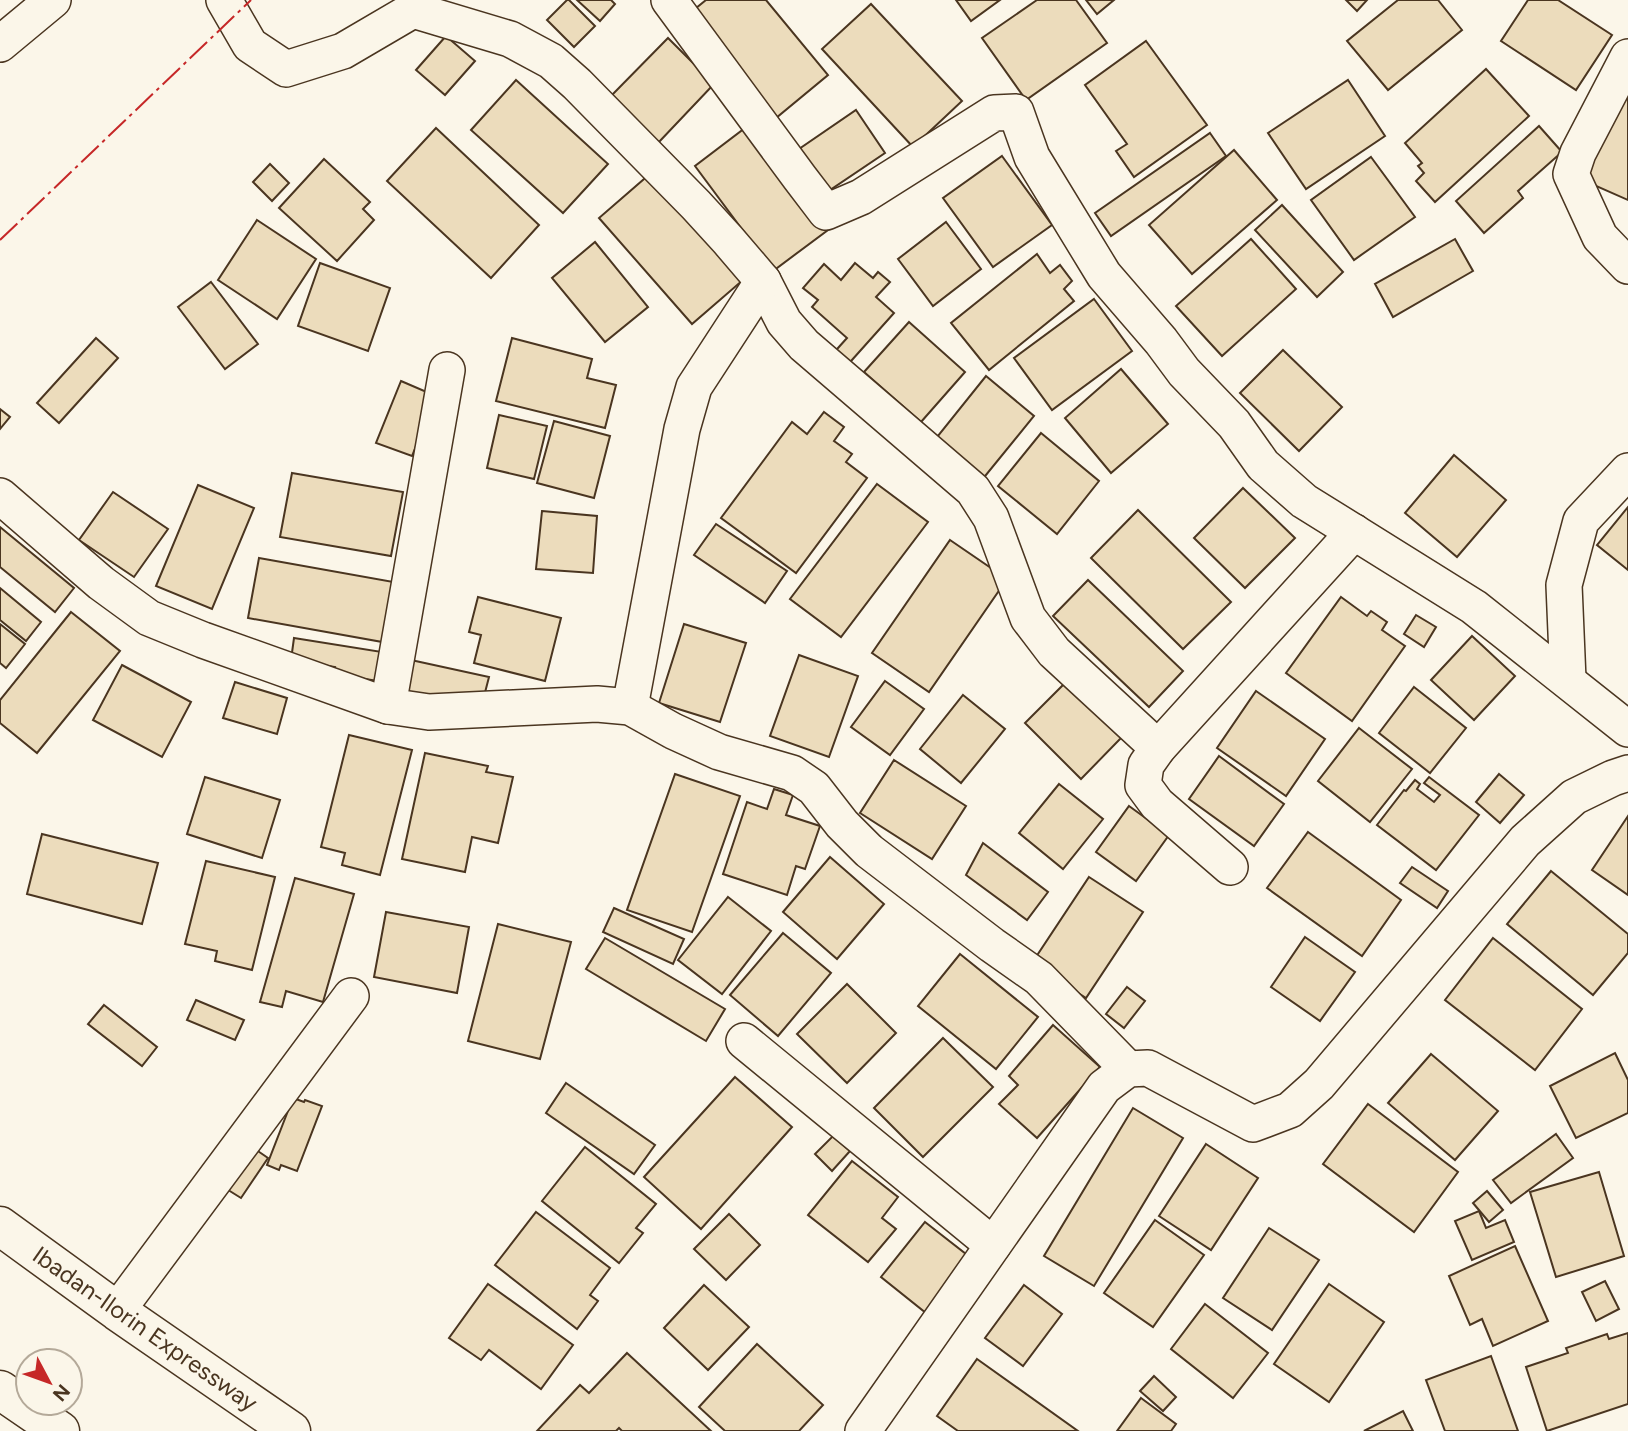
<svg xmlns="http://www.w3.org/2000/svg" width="1628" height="1431" font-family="Figtree,sans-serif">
  <rect width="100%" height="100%" fill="#fbf6e9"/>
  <g fill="#ecdcbc" stroke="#4a3520" stroke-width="2">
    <path d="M567,0H569L595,26L574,47L547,20Z"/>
    <path d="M577,0H611L615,4L600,21Z"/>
    <path d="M706,0H766L828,75L776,118L690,13Z"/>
    <path d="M956,0H1000L971,21Z"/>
    <path d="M1037,0H1076L1107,43L1026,100L982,38Z"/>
    <path d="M1086,0H1114L1097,14Z"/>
    <path d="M1346,0H1367L1357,11Z"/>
    <path d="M1398,0H1438L1462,30L1388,90L1347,41Z"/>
    <path d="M1528,0H1558L1612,35L1576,90L1501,41Z"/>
    <path d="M871,4L962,101L913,147L822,49Z"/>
    <path d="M446,36L475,61L445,95L416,70Z"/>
    <path d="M668,38L714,84L658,143L610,97Z"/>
    <path d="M1146,41L1207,125L1134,177L1116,151L1127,144L1085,85Z"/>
    <path d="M1628,65V200L1578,178Z"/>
    <path d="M1486,69L1529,116L1435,202L1416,181L1424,173L1418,166L1422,163L1405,143Z"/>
    <path d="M516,80L608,164L563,213L471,130Z"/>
    <path d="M1348,80L1385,136L1306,189L1268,133Z"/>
    <path d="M856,110L885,153L827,192L799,149Z"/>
    <path d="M749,125L828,230L773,271L695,166Z"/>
    <path d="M1539,126L1562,152L1518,191L1523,198L1484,233L1456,201Z"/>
    <path d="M436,128L539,225L491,278L387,181Z"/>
    <path d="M1210,133L1226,156L1111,236L1095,213Z"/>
    <path d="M1234,150L1277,200L1192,274L1149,225Z"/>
    <path d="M1002,156L1052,225L993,267L943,198Z"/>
    <path d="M1371,157L1415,217L1354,260L1311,200Z"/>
    <path d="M324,159L370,202L363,209L374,220L337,261L279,208Z"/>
    <path d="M270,164L289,183L272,201L253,182Z"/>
    <path d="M651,173L743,280L692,324L599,218Z"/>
    <path d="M1282,205L1343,272L1317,297L1255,230Z"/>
    <path d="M257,220L316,259L277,319L218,280Z"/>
    <path d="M946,222L981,269L933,306L898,259Z"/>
    <path d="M1251,239L1296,289L1222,356L1176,306Z"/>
    <path d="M1455,239L1473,271L1393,317L1375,284Z"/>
    <path d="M595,242L648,307L605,342L552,278Z"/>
    <path d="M1037,254L1050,273L1060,265L1072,281L1064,289L1074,301L989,370L951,323Z"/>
    <path d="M320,263L390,288L368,351L298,326Z"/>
    <path d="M855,263L873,278L878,272L890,282L876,297L894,313L843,370L829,358L847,338L812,307L818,300L803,288L824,264L841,280Z"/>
    <path d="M211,282L258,344L225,369L178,307Z"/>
    <path d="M1094,299L1132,351L1052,410L1014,358Z"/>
    <path d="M909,322L965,372L921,422L864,372Z"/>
    <path d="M96,338L118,358L59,423L37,403Z"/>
    <path d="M512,338L592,359L587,378L616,385L605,428L496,401Z"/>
    <path d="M1283,350L1342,407L1299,451L1240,393Z"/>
    <path d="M1121,369L1168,424L1111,473L1065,418Z"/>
    <path d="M986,376L1034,416L977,486L929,447Z"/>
    <path d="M401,381L436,396L412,456L376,443Z"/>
    <path d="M0,409L10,417L0,429Z"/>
    <path d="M824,412L844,427L834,441L852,454L846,462L867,478L796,573L721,518L792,422L807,434Z"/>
    <path d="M499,415L547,426L534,479L487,468Z"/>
    <path d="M554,421L610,436L594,498L537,483Z"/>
    <path d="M1041,433L1099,481L1057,534L998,486Z"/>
    <path d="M1454,455L1506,500L1457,557L1405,513Z"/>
    <path d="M292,473L403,492L391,556L280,537Z"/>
    <path d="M877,484L928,522L841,637L790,599Z"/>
    <path d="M198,485L254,508L212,609L156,586Z"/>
    <path d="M1243,488L1295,538L1245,588L1194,538Z"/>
    <path d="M113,492L168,529L134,577L79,540Z"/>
    <path d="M1628,507V570L1597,545Z"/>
    <path d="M1138,510L1231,602L1183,649L1091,558Z"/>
    <path d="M542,511L597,516L593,573L536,569Z"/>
    <path d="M716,524L787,571L765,603L694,555Z"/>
    <path d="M0,527L74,588L55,612L0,567Z"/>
    <path d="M950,540L1007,579L929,692L872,653Z"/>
    <path d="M259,558L399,583L388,643L248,618Z"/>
    <path d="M1088,580L1183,671L1149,707L1053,616Z"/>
    <path d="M0,588L41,622L26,641L0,620Z"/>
    <path d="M478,597L561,618L545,681L474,663L481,635L469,632Z"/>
    <path d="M1341,597L1367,616L1371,611L1387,622L1382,630L1405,646L1352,721L1286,673Z"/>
    <path d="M71,612L120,651L37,753L0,723V700Z"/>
    <path d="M1416,615L1436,627L1424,647L1404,634Z"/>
    <path d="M0,624L25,644L6,668L0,663Z"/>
    <path d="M684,624L746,643L720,722L659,703Z"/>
    <path d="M1472,636L1515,676L1474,720L1431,680Z"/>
    <path d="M294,638L382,652L378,681L333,674L335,667L291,660Z"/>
    <path d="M799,655L858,676L829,757L770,736Z"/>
    <path d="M411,660L489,677L481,708L404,691Z"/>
    <path d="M122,665L191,702L162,757L93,720Z"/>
    <path d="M885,681L924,709L890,755L851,727Z"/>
    <path d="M235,682L287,698L277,734L223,718Z"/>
    <path d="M1065,683L1121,738L1081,779L1025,723Z"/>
    <path d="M1414,687L1466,728L1430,773L1379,733Z"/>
    <path d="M1256,691L1325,739L1286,796L1217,748Z"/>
    <path d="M963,695L1005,729L961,783L920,749Z"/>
    <path d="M1359,728L1412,769L1370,822L1318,781Z"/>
    <path d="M349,735L412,750L380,875L342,865L345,853L321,847Z"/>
    <path d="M425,753L488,766L486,772L513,777L498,843L472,837L465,872L402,859Z"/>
    <path d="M1219,756L1284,804L1254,846L1189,799Z"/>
    <path d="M894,760L966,806L932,859L860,813Z"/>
    <path d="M675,774L740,796L692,932L627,910Z"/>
    <path d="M1499,774L1524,795L1500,823L1476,802Z"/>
    <path d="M205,777L280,800L262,858L187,834Z"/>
    <path d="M1429,777L1479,815L1436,870L1377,825L1404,790L1406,791L1415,780L1420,784L1417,789L1434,802L1440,795L1424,783Z"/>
    <path d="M1059,784L1103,819L1063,869L1019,833Z"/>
    <path d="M774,789L793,795L786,815L820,826L805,869L796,866L787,895L723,874L747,802L767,809Z"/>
    <path d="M1129,806L1169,835L1136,881L1096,852Z"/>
    <path d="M1628,816V895L1592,870Z"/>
    <path d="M1308,832L1401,900L1362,956L1267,888Z"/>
    <path d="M42,834L158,863L142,924L27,894Z"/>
    <path d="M983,843L1048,892L1027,920L966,875Z"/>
    <path d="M830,857L884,904L837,959L783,912Z"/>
    <path d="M206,861L275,877L252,970L215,961L217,951L185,944Z"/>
    <path d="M1412,867L1448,891L1437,908L1400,883Z"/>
    <path d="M1551,871L1628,934V953L1593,995L1507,924Z"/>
    <path d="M1089,877L1143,912L1086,998L1032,963Z"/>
    <path d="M295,878L354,894L323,1002L286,991L282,1007L260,1002Z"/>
    <path d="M728,897L771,931L722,994L678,960Z"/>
    <path d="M614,908L684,939L673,964L603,932Z"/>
    <path d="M386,912L469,927L457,993L374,977Z"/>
    <path d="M498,924L571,942L540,1059L468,1041Z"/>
    <path d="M783,933L831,973L778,1036L730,995Z"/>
    <path d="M1305,937L1355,972L1320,1021L1271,987Z"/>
    <path d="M605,938L725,1009L706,1041L586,969Z"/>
    <path d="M1493,938L1582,1009L1535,1070L1445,1000Z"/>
    <path d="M960,954L1038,1017L996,1069L918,1006Z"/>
    <path d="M847,984L896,1033L847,1083L797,1034Z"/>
    <path d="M1127,987L1145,1001L1124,1028L1106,1014Z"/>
    <path d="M196,1000L244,1020L235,1040L187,1020Z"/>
    <path d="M104,1005L157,1047L142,1066L88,1024Z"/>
    <path d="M1053,1025L1100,1067L1037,1138L999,1104L1018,1085L1009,1076Z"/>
    <path d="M943,1038L993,1087L923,1157L874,1108Z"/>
    <path d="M1615,1053L1628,1080V1113L1576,1138L1550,1086Z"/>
    <path d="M1431,1054L1498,1111L1455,1160L1388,1103Z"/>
    <path d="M735,1077L792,1127L701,1229L644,1177Z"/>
    <path d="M566,1083L655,1145L634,1174L546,1113Z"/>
    <path d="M293,1098L304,1102L305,1100L322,1106L297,1171L281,1165L279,1170L267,1165Z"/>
    <path d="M1368,1104L1458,1172L1414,1232L1323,1164Z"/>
    <path d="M1133,1108L1183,1138L1094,1286L1044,1256Z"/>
    <path d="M1556,1134L1573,1158L1511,1203L1493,1180Z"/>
    <path d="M833,1136L850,1151L832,1171L815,1154Z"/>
    <path d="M1206,1144L1258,1178L1211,1250L1159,1216Z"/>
    <path d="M252,1147L268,1158L241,1198L225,1188Z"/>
    <path d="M585,1147L656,1204L636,1228L643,1233L619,1263L542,1201Z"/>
    <path d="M852,1161L898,1197L882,1218L896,1229L868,1262L808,1215Z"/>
    <path d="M1599,1172L1624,1256L1556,1277L1530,1192Z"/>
    <path d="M1487,1191L1503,1210L1489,1222L1473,1203Z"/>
    <path d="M1479,1211L1486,1228L1505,1220L1514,1242L1472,1260L1455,1221Z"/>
    <path d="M536,1212L610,1268L590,1295L598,1301L577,1329L495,1265Z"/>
    <path d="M729,1214L760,1245L726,1280L694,1249Z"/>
    <path d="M1155,1220L1204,1255L1153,1327L1104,1293Z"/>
    <path d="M925,1222L971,1258L926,1313L881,1277Z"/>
    <path d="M1269,1228L1319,1260L1272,1330L1223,1298Z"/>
    <path d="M1515,1246L1548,1321L1493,1346L1482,1319L1470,1325L1449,1276Z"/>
    <path d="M1605,1281L1619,1309L1596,1321L1582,1292Z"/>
    <path d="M488,1284L573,1345L541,1389L489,1350L481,1360L449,1338Z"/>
    <path d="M1329,1284L1384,1322L1329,1402L1274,1364Z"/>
    <path d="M704,1285L749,1327L708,1370L664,1328Z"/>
    <path d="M1024,1285L1062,1314L1023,1366L985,1338Z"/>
    <path d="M1205,1304L1268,1353L1233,1398L1171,1349Z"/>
    <path d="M1628,1333V1404L1547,1431L1526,1367L1568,1353L1566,1348L1607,1334L1609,1339Z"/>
    <path d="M757,1344L823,1405L799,1431H725L699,1407Z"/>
    <path d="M627,1353L711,1431H622L619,1428L616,1431H537L580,1385L589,1393Z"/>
    <path d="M1491,1356L1518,1431H1445L1426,1380Z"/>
    <path d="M977,1359L1078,1431H958L937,1416Z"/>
    <path d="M1154,1376L1176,1397L1163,1411L1140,1391Z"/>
    <path d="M1141,1398L1176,1424L1171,1431H1117Z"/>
    <path d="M1403,1411L1413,1431H1364Z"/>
  </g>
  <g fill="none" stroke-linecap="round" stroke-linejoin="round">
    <defs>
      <g id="minor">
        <path d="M224,0L250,45L286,69L343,51L413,10L510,39L551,61L577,84L696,205L728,240L763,281L784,322L804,345L973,490L991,518L1028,618L1054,652L1158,748"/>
        <path d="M669,0L800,178L826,212L861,197L994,113L1016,112L1032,157L1104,275L1161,341L1184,372L1234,424L1263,465L1304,501L1474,607L1628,729"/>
        <path d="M0,44L53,0"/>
        <path d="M1628,57L1578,153L1571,174L1600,237L1628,266"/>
        <path d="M0,496L101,583L149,618L203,640L388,706L429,712L597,704L630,707L673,731L719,752L792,773L814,788L842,824L869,851L992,945L1039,978L1128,1069"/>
        <path d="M1568,680L1564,585L1581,521L1628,471"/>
        <path d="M388,706L447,370"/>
        <path d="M630,707L682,429L694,387L763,281"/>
        <path d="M1230,867L1157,804L1143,785L1146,765L1158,748L1354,532"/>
        <path d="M744,1041L993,1245"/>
        <path d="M117,1311L351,996"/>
        <path d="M863,1431L1104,1087L1128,1069L1148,1068L1253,1124L1290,1110L1319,1084L1525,841L1574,797L1613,778L1628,773"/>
      </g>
      <g id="motorway">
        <path d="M0,1226L117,1311L291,1431"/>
        <path d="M0,1390L60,1431"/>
      </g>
    </defs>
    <use href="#minor" stroke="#4a3520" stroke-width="38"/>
    <use href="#motorway" stroke="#4a3520" stroke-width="41"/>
    <use href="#minor" stroke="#fbf6e9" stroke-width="35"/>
    <use href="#motorway" stroke="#fbf6e9" stroke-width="38"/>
    <path stroke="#c62828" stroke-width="2" stroke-dasharray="24 5 3.5 5" stroke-linecap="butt" d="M0,240L251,0"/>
  </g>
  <g text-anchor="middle" stroke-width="5" stroke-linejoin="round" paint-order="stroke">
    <g font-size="24" fill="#4a3520" stroke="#fbf6e9">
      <text transform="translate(145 1329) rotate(35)" y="8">Ibadan-Ilorin Expressway</text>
    </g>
  </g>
  <g transform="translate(49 1382) rotate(131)"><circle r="33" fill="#fbf6e9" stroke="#b4a999" stroke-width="2"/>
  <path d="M0-5L12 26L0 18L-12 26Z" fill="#c62828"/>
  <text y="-10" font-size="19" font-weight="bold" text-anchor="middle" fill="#4a3520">N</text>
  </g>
</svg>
